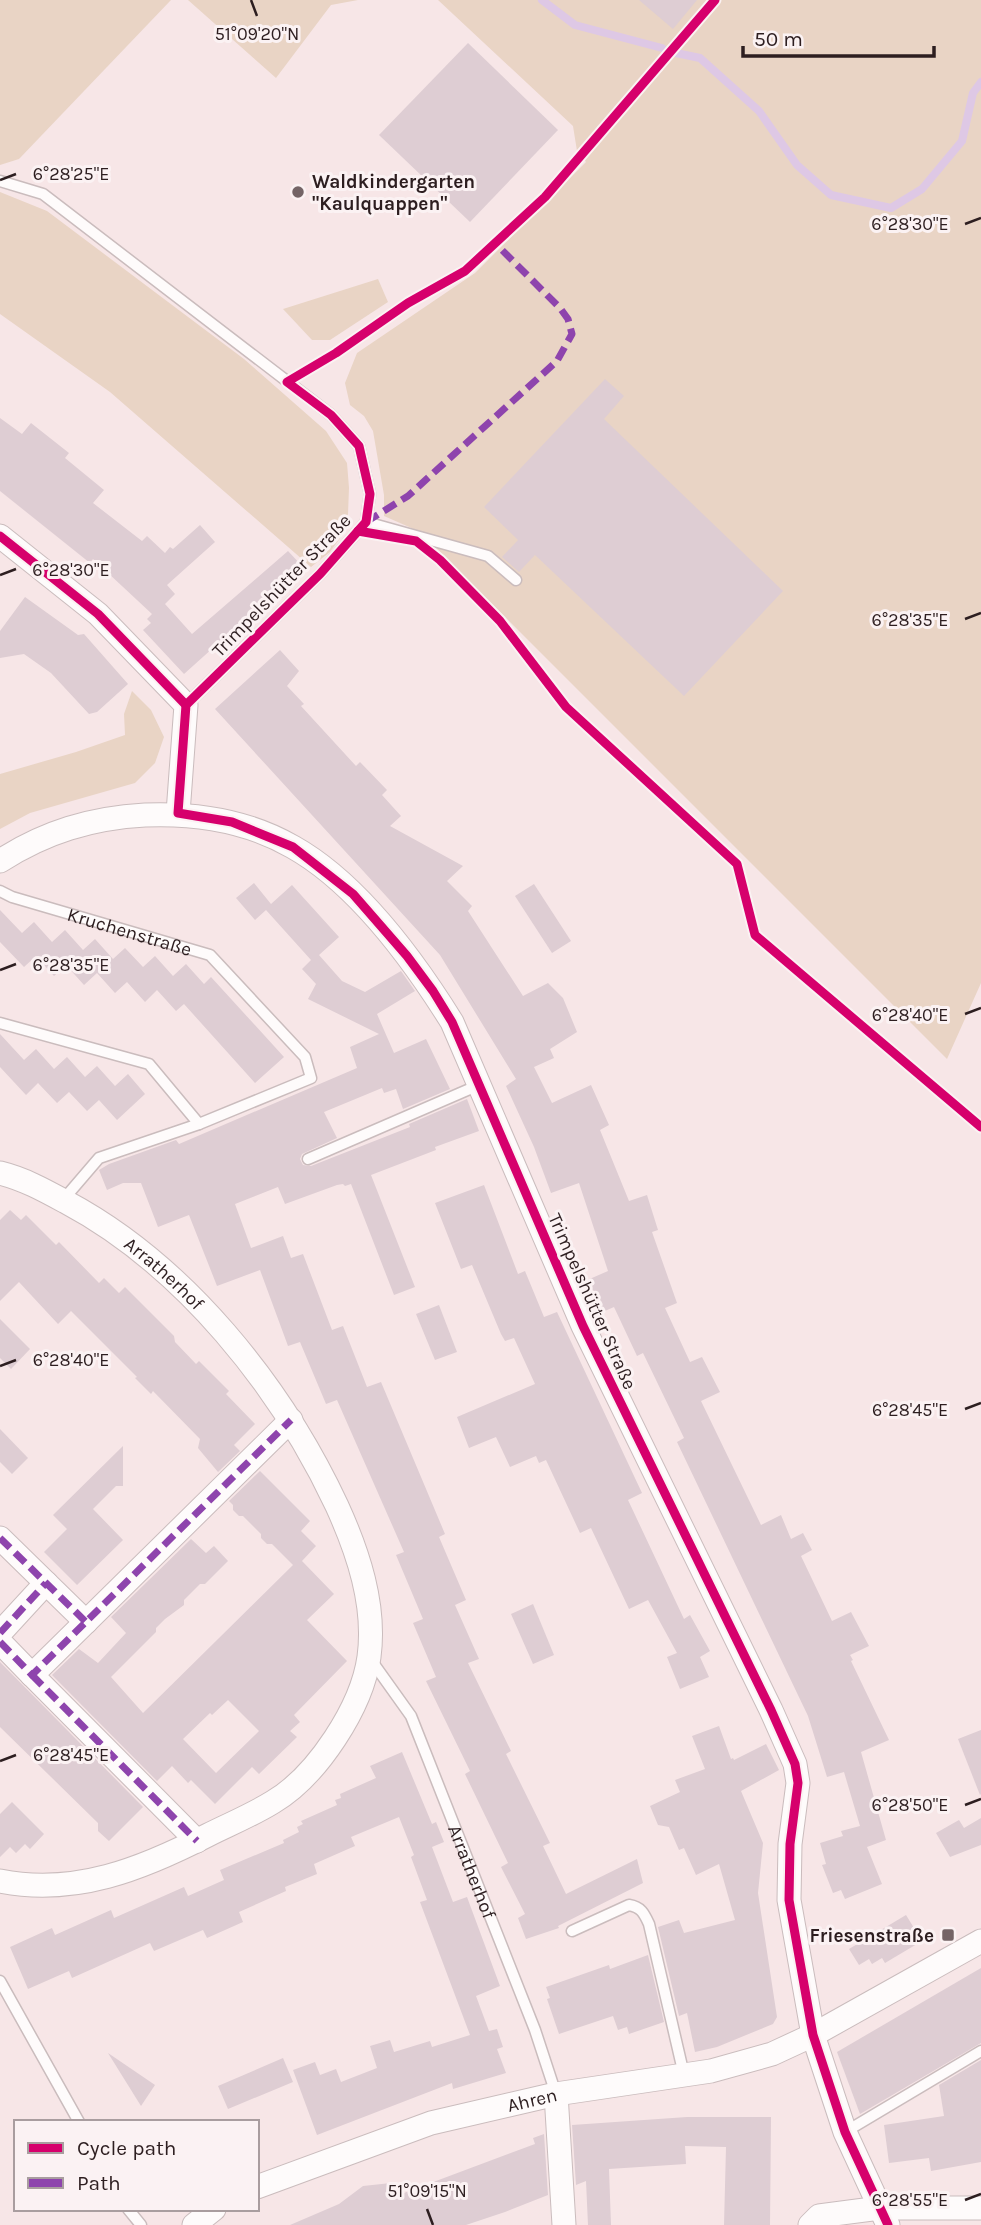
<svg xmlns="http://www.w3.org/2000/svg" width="981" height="2225" font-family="Karla,sans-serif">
  <rect width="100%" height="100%" fill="#f7e6e7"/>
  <g fill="#e9d4c5">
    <path d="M0,0H171L19,159L0,165Z"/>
    <path d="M188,0H358L331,5L276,78Z"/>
    <path d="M438,0H981V983L947,1059L429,541L432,537L384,516V495L373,431L364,416L350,405L345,383L357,353L475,273L586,162L577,151L573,126Z"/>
    <path d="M0,192L47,211L244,359L326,431L347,463L349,488L348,514L341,537L330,552L311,567L110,392L0,314Z"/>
    <path d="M378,279L388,302L330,340H312L283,309Z"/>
    <path d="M132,691L151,710L164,737L155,763L135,783L30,813L0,829V774L76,752L125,735L124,714Z"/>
  </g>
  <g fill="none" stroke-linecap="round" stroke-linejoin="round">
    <g stroke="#dec8e5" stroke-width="8">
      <path d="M542,0L575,25L662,48"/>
      <path d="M676,53L700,58L759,111L797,165L831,195L891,208L922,189L962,141L973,93L981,82"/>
    </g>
  </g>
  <g fill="#decdd3" fill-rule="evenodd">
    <path d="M639,0H697L673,29Z"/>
    <path d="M468,43L558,130L470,222L379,135Z"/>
    <path d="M605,379L624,396L604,419L783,591L684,696L535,555L519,572L502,557L518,540L484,507Z"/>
    <path d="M0,418L22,434L31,423L69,453L65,458L104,490L93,503L142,541L147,536L165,553L170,547L173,549L200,525L215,542L167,585L175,594L165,604L192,634L288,551L303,567L184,674L143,630L151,623L147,619L152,614L93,559L90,563L0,491Z"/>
    <path d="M25,597L78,635L84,634L128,684L97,712L89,714L51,673L24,654L0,658V631Z"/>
    <path d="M280,650L299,671L287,686L304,704L301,706L356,766L360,762L387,790L382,795L401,816L390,826L463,866L447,881L472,906L468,911L523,996L548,983L563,998L577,1032L550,1049L554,1058L534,1067L552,1103L591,1085L609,1125L600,1130L629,1201L647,1195L658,1230L652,1232L677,1303L665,1308L690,1362L702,1357L720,1392L701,1401L761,1525L781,1515L791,1539L803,1533L812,1550L801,1556L832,1621L851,1612L869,1646L850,1655L853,1660L851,1661L889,1740L861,1752L886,1840L867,1847L882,1884L845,1899L841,1890L833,1893L822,1865L826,1864L820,1843L843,1836L841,1831L860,1826L844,1772L827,1777L808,1716L677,1442L684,1438L643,1353L637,1356L614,1307L598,1314L585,1281L608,1271L579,1183L551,1193L534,1147L506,1086L516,1079L440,955L215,709Z"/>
    <path d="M254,883L271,904L292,885L339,937L319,955L342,981L365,992L401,971L415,991L377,1014L394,1053L426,1039L450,1089L403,1109L396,1089L384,1093L382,1088L324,1112L337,1138L302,1154L300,1159L303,1165L311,1166L410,1127L409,1124L467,1099L479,1131L435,1147L436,1150L371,1175L415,1287L394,1295L351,1184L345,1186L343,1184L337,1185L285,1204L278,1187L235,1204L251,1248L283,1236L291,1258L303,1254L332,1330L343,1326L367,1387L381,1382L445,1534L439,1537L466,1600L455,1605L479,1659L468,1663L511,1751L506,1754L550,1843L543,1846L566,1894L637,1859L643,1883L558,1926L559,1928L526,1939L518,1918L525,1914L501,1867L508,1863L465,1774L470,1771L426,1681L436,1677L413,1623L423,1619L396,1555L404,1552L337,1400L326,1404L300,1342L288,1346L260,1270L217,1286L189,1215L158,1227L141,1183H123L107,1190L99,1170L109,1164L176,1140L179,1144L357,1068L350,1047L379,1034L308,999L316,984L302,969L311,960L266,910L255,920L236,898Z"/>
    <path d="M534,884L571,941L552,953L515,896Z"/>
    <path d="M0,910L22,933L34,922L52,942L65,930L83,950L95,939L113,959L125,948L143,967L155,956L173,976L186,964L204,984L211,977L284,1057L255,1083L184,1004L176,1011L157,990L145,1002L127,982L115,993L97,973L84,985L66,965L54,976L36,956L24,967L0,942Z"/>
    <path d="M0,1034L24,1060L36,1049L54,1069L67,1057L85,1077L97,1066L115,1086L128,1074L145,1094L117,1120L99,1100L87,1111L69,1092L57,1103L38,1083L26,1095L0,1067Z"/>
    <path d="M484,1185L518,1274L525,1271L544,1317L557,1312L642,1493L628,1500L684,1619L690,1615L710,1651L700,1657L709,1677L680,1689L667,1657L677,1653L648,1600L629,1609L591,1528L580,1533L546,1460L539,1463L536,1456L510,1467L496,1437L469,1448L457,1417L535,1384L514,1338L505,1341L501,1334L472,1265L461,1269L435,1203Z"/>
    <path d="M10,1210L21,1220L26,1215L56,1245L59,1242L99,1283L104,1278L119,1293L125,1287L174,1336L175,1342L196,1364L199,1361L229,1391L226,1394L255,1424L234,1445L240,1451L218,1472L198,1448L200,1439L153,1391L151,1394L135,1378L137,1377L71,1311L58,1324L19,1282L0,1301V1220Z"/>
    <path d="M439,1305L457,1352L435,1360L416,1314Z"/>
    <path d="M0,1319L30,1349L11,1369L0,1358Z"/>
    <path d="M0,1429L28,1458L12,1474L0,1462Z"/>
    <path d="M123,1446V1486H116L93,1509L123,1540L77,1585L44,1552L67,1529L53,1515Z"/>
    <path d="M260,1471L310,1521L301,1531L316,1546L302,1561L334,1594L307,1620L347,1661L294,1715L300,1722L290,1731L297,1737L259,1774L252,1767L215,1804L191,1780L188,1783L172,1766L157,1781L52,1675L79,1649L98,1663L126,1633L111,1617L191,1539L206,1553L214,1546L228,1561L205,1584H200L184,1600V1605L165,1619L156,1628V1632L111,1677L143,1713L293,1565L272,1544H267L261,1538V1534L243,1516H239L233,1510V1505L229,1501ZM228,1700L259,1731L216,1773L183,1739L210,1713L212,1715Z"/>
    <path d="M533,1604L554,1655L533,1664L511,1614Z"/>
    <path d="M0,1662L143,1807L109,1841L98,1831V1823L0,1727Z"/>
    <path d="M719,1726L731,1759L733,1758L734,1760L766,1744L779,1770L741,1791L763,1843L758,1893L777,2017L773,2024L717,2047L695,2052L687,2013L679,2016L658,1927L679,1920L684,1933L735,1920L719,1864L696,1875L684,1848L679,1850L669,1827L658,1825L650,1806L680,1792L675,1780L705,1769L692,1736Z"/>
    <path d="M981,1730V1794L980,1795L958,1739Z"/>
    <path d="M402,1752L432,1824L436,1822L444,1842L432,1847L453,1902L467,1897L500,1986L476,1996L489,2031L497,2029L503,2047L497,2049L506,2073L453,2089L452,2083L317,2135L293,2070L315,2062L320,2075L336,2069L341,2082L377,2068L370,2046L390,2040L394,2052L430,2041L432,2047L470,2035L420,1902L427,1900L411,1857L414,1855L399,1817L351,1837L355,1846L314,1864L317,1874L285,1887L286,1891L239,1912L243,1922L207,1938L203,1930L154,1951L150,1943L72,1978L69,1971L28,1989L10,1947L52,1928L55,1935L111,1910L114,1918L184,1887L188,1896L224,1880L220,1870L284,1843L283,1840L299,1832L297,1827L303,1824L301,1821L337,1805L335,1800L341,1798L340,1794L376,1778L370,1766Z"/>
    <path d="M12,1802L44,1834L30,1849L25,1844L16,1853L10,1847L0,1857V1814Z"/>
    <path d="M981,1818V1845L950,1857L936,1833L959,1820L964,1828Z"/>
    <path d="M906,1915L922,1941L885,1963L882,1958L872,1964L869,1959L859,1965L849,1949Z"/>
    <path d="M648,1955L664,2022L629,2034L627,2027L618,2030L613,2016L559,2034L547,1999L550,1998L546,1987L609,1965L610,1969Z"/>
    <path d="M981,1968V2043L860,2114L837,2052Z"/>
    <path d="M108,2053L155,2085L141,2106Z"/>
    <path d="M283,2058L293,2082L228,2109L218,2086Z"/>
    <path d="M981,2060V2162L931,2171L929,2158L889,2163L884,2125L944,2116L939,2085Z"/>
    <path d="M687,2117H771L770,2225H724L726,2147L685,2146L686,2164L609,2169L611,2225H588L586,2181L576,2185L572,2125Z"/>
    <path d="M544,2134L548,2195L505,2212L466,2225H290L339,2204L363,2186L391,2183L396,2196L535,2144L533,2138Z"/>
  </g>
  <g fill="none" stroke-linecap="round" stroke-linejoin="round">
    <defs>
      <g id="service">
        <path d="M0,181L43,194L331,415L359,446L370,494L366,522L320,574L186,705"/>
        <path d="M366,522L488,556L516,580"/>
        <path id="s1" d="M0,891L12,897L210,955L305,1057L311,1078L199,1124L149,1064L0,1023"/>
        <path d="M308,1159L479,1085"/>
        <path d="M63,1200L99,1158L199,1124"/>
        <path id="s2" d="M371,1660L411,1716L535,2030L556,2094"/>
        <path d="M572,1931L629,1905C641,1907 644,1913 649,1924L684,2075"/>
        <path d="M0,1981L79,2122"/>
        <path d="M845,2132L981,2051"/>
        <path d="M128,2209L141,2225"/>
      </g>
      <g id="minor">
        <path d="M0,536L98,614L186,705L178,813"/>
        <path d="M0,861C45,832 91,818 145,815C195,813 248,821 293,847C357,883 414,961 452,1022L583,1326L771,1710L795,1764L798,1783L790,1844L789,1900L813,2035L845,2132L888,2225"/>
        <path id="s3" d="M0,1173C24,1179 44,1190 66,1202C184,1265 281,1386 337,1506C358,1552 376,1605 369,1657C362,1707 317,1776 273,1802C252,1815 230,1824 208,1835C142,1869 75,1896 0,1881"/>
        <path d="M0,1538L86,1622"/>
        <path d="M0,1633L46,1583"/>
        <path d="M0,1642L32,1675L291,1420"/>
        <path d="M32,1675L197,1841"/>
        <path d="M556,2094L564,2225"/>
        <path id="s4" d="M257,2187L431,2123L556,2094L711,2071L772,2054L813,2035L981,1941"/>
        <path d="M194,2225L214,2209"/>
        <path d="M810,2225L819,2216L880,2208H981"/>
      </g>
    </defs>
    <use href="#service" stroke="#cabcbd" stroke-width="13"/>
    <use href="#minor" stroke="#cabcbd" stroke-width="25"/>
    <use href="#service" stroke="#fefbfb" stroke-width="10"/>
    <use href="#minor" stroke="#fefbfb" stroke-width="23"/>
    <g stroke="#8e44ad" stroke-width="7" stroke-dasharray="14 7" stroke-linecap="butt">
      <path d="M366,522L408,496L557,361L572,334L568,319L560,308L495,243"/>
      <path d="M0,1538L86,1622"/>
      <path d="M0,1633L46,1583"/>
      <path d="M0,1642L32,1675L291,1420"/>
      <path d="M32,1675L197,1841"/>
    </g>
    <defs>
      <g id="cycleway">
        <path d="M715,0L545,197L465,271L408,303L336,353L287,382L331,415L359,446L370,494L366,522L320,574L186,705L178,813L232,822L293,847L353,894L407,956L433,991L452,1022L583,1326L771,1710L795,1764L798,1783L790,1844L789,1900L813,2035L845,2132L888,2225"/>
        <path d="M358,531L416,541L440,560L500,621L566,707L737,864L755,935L981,1127"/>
        <path d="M0,536L98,614L186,705"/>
      </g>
    </defs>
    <use href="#cycleway" stroke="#fbf2f3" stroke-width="13"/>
    <use href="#cycleway" stroke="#d6006c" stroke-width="9"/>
  </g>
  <path fill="none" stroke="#2d1e20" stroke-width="2.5" d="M251,0L257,16M0,180L16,174M965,224L981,218M0,575L16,569M965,619L981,613M0,970L16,964M965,1014L981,1008M0,1366L16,1360M965,1409L981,1403M0,1761L16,1755M965,1805L981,1799M965,2200L981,2194M427,2209L433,2225"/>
  <g fill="#746466" stroke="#fbf2f3" stroke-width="2.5">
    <circle cx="298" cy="192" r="7"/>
    <rect x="941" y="1928" width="14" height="14" rx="3.5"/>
  </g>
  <g text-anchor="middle" stroke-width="6" stroke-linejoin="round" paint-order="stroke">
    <g font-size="19" font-weight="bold" fill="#2d1e20" stroke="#fbf2f3" text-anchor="start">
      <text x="312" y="188">Waldkindergarten<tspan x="312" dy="22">"Kaulquappen"</tspan></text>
      <text x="934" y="1942" text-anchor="end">Friesenstraße</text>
    </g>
    <g font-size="19" fill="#2d1e20" stroke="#fbf2f3">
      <text transform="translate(281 585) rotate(-46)" y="7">Trimpelshütter Straße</text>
      <text dy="7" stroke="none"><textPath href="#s1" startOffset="136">Kruchenstraße</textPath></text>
      <text dy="7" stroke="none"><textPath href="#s3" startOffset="194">Arratherhof</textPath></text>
      <text transform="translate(593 1301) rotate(66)" y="7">Trimpelshütter Straße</text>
      <text dy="7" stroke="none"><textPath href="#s2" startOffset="236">Arratherhof</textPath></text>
      <text dy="7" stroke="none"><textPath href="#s4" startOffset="289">Ahren</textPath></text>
    </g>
  </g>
  <g font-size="18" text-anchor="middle" fill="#2d1e20" stroke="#fbf2f3" stroke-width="6" stroke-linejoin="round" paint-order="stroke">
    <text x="257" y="40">51°09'20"N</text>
    <text x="71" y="180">6°28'25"E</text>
    <text x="910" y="230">6°28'30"E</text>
    <text x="71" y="576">6°28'30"E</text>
    <text x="910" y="626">6°28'35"E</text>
    <text x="71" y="971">6°28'35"E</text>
    <text x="910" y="1021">6°28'40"E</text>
    <text x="71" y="1366">6°28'40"E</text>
    <text x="910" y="1416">6°28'45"E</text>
    <text x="71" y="1761">6°28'45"E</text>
    <text x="910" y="1811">6°28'50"E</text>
    <text x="427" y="2197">51°09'15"N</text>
    <text x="910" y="2206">6°28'55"E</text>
  </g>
  <rect x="14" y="2120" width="245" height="91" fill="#fbf2f3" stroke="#a99d9f" stroke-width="2"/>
  <rect x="28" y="2143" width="35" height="10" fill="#d6006c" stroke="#a99d9f" stroke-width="2"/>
  <text x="77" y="2155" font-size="21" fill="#2d1e20">Cycle path</text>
  <rect x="28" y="2178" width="35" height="10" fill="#8e44ad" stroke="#a99d9f" stroke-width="2"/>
  <text x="77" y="2190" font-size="21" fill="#2d1e20">Path</text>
  <path d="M743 46v10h191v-10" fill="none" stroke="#2d1e20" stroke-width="3.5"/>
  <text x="754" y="46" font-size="21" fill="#2d1e20" stroke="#fbf2f3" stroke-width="5" paint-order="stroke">50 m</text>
</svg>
